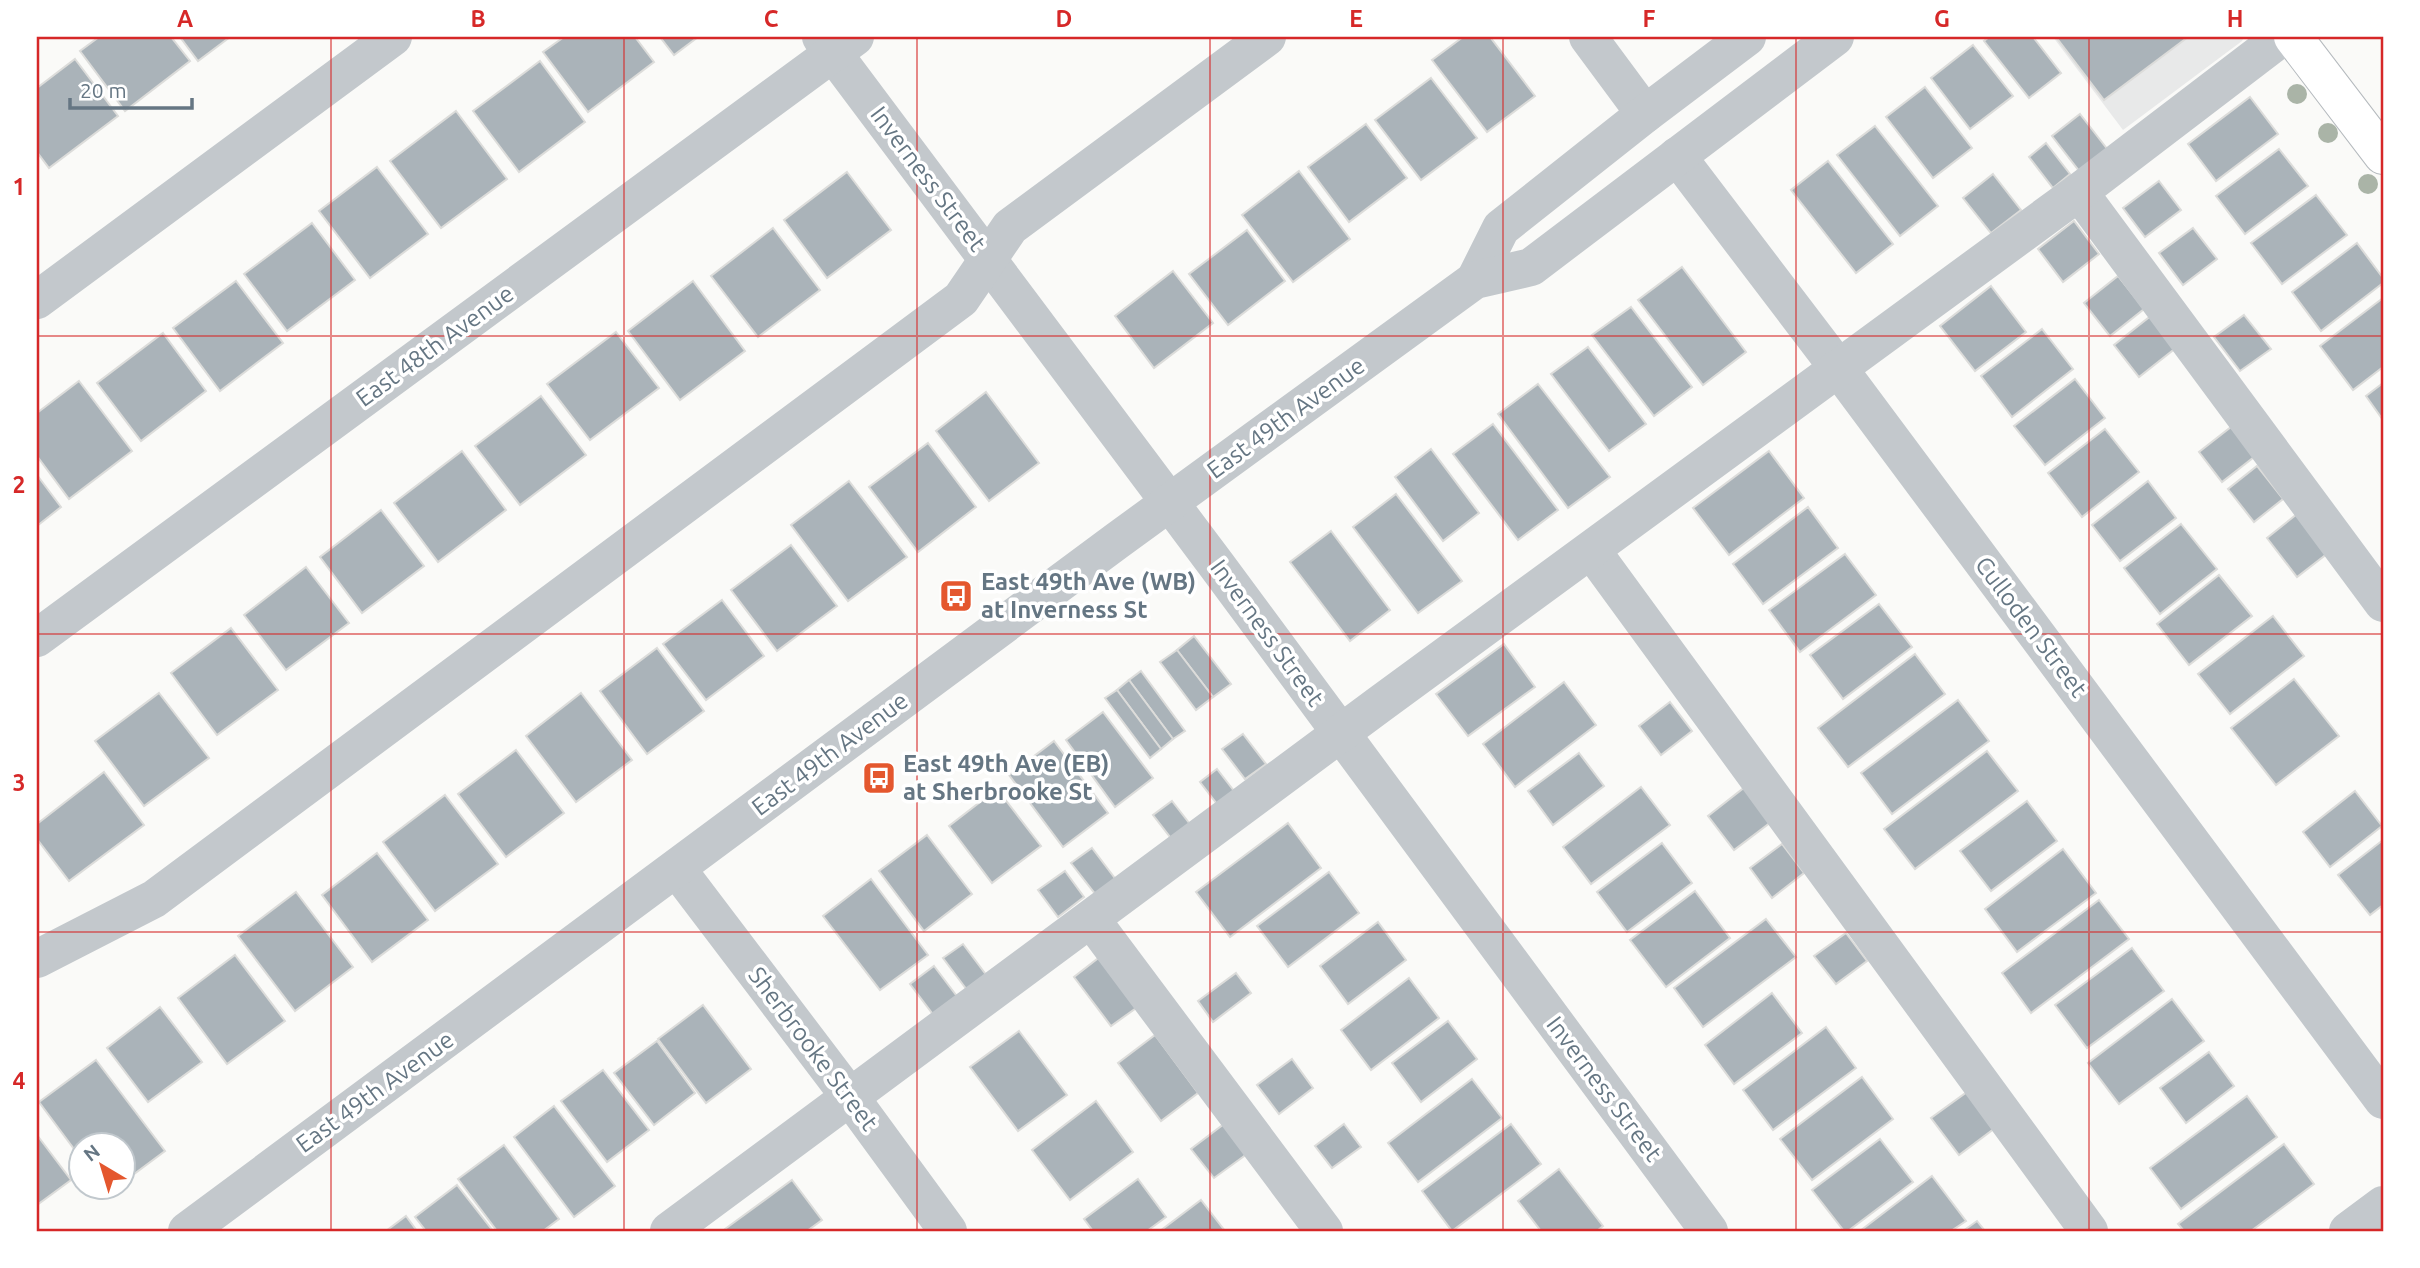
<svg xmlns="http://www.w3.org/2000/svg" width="2420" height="1268" font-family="Ubuntu,sans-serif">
  <rect width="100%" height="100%" fill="#fafaf8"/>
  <path fill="#e8e9e9" d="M2053,37H2244L2242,41L2123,130Z"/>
  <g fill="#aab3b9" stroke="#dcdcda" stroke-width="2">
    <path d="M99,37H171L190,61L125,111L80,51Z"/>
    <path d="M180,37H230L198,61Z"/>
    <path d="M564,37H635L654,62L588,112L543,52Z"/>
    <path d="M660,37H698L674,55Z"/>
    <path d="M1463,37H1490L1535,96L1487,132L1432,60Z"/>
    <path d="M1989,37H2033L2061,73L2029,98L1984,41Z"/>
    <path d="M2056,37H2188L2104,100Z"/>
    <path d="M1973,45L2013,96L1970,129L1931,78Z"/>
    <path d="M75,59L118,116L49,168L37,152V88Z"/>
    <path d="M540,61L585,122L519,172L473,111Z"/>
    <path d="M1431,78L1477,138L1421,180L1375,120Z"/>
    <path d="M1925,87L1972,148L1933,178L1886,117Z"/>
    <path d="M2250,97L2278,134L2216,181L2188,144Z"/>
    <path d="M456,111L507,179L441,228L390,161Z"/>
    <path d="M2080,114L2108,150L2080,172L2052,136Z"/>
    <path d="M1366,124L1407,178L1349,222L1308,167Z"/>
    <path d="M1875,126L1938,206L1900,236L1837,155Z"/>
    <path d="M2046,143L2070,174L2053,188L2029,157Z"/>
    <path d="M2279,149L2308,186L2245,234L2216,196Z"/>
    <path d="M1828,161L1893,244L1856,273L1791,190Z"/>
    <path d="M377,167L428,234L370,278L319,211Z"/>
    <path d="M1299,171L1350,239L1293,282L1242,215Z"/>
    <path d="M847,172L891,230L827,278L784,220Z"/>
    <path d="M1993,174L2021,210L1991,233L1963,198Z"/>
    <path d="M2159,181L2181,210L2145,237L2123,208Z"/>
    <path d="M2316,195L2347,235L2282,284L2251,243Z"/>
    <path d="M2074,221L2099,254L2063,282L2038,249Z"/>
    <path d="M312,223L355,280L287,331L244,274Z"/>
    <path d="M773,228L820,290L758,337L711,276Z"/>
    <path d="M2193,228L2217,259L2183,285L2159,253Z"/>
    <path d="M1247,230L1285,281L1228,325L1189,274Z"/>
    <path d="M2357,243L2383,278V283L2321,331L2292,292Z"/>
    <path d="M1682,267L1746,352L1703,385L1638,300Z"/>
    <path d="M1173,271L1213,323L1154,368L1115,316Z"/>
    <path d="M2118,276L2144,309L2110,336L2084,303Z"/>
    <path d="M236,281L283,343L220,391L173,328Z"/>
    <path d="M693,281L745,351L680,400L628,331Z"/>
    <path d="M1991,286L2026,332L1975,371L1940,326Z"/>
    <path d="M2383,298V367L2353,390L2320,346Z"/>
    <path d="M1631,307L1692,387L1654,416L1592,335Z"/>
    <path d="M2152,315L2177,347L2139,377L2114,345Z"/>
    <path d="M2244,315L2271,349L2240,371L2214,337Z"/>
    <path d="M2042,329L2073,369L2012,417L1981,376Z"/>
    <path d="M616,332L659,388L590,440L547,384Z"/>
    <path d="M163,333L206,391L141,441L97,383Z"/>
    <path d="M1588,347L1646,424L1609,451L1551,374Z"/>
    <path d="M2075,379L2105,418L2045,465L2014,426Z"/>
    <path d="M79,381L132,451L69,499L37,456V413Z"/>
    <path d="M2383,383V420L2366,396Z"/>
    <path d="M1538,384L1610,477L1568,508L1498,414Z"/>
    <path d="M986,392L1039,463L989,501L936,431Z"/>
    <path d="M541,396L586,455L520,505L475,446Z"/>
    <path d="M1493,424L1558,510L1518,540L1453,454Z"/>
    <path d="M2231,427L2254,457L2222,482L2199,452Z"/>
    <path d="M2105,429L2139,472L2082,517L2048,473Z"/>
    <path d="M928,443L976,507L918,552L869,487Z"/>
    <path d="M1431,449L1479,513L1443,541L1395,477Z"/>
    <path d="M462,451L506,510L438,562L394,503Z"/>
    <path d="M1769,451L1804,498L1729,555L1693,508Z"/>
    <path d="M2257,466L2283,499L2254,522L2228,489Z"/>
    <path d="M37,475L61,507L37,526Z"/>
    <path d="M849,481L907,557L848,601L791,525Z"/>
    <path d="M2148,481L2176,518L2120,561L2092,525Z"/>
    <path d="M1396,494L1462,581L1418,613L1353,527Z"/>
    <path d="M1808,507L1838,548L1763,604L1733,564Z"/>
    <path d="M381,510L424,566L362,613L320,557Z"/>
    <path d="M2297,514L2328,553L2297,577L2267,538Z"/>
    <path d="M2181,524L2217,569L2160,614L2124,568Z"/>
    <path d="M1331,531L1390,610L1350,641L1290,562Z"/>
    <path d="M791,545L837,606L777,651L731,590Z"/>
    <path d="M1845,554L1876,595L1800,652L1769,610Z"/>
    <path d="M306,567L349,623L286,670L244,615Z"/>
    <path d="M2219,575L2252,616L2189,665L2157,624Z"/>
    <path d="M722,600L764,656L706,700L663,644Z"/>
    <path d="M1879,604L1912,647L1843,699L1810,655Z"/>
    <path d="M2273,616L2304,656L2230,714L2198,674Z"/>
    <path d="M231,628L278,690L217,735L171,673Z"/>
    <path d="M1194,636L1231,684L1213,697L1177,650Z"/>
    <path d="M1504,644L1535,687L1468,736L1436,694Z"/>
    <path d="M657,648L704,711L647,754L600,691Z"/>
    <path d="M1177,650L1213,697L1196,710L1160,662Z"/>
    <path d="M1915,654L1945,694L1848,767L1818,728Z"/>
    <path d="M1141,671L1185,731L1173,739L1129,680Z"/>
    <path d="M2294,679L2339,736L2276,785L2231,728Z"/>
    <path d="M1129,680L1173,739L1161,749L1117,690Z"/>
    <path d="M1564,682L1596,725L1515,787L1483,744Z"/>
    <path d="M1117,690L1161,749L1150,758L1105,698Z"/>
    <path d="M159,693L209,758L144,806L95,741Z"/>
    <path d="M581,693L632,760L576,802L526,736Z"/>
    <path d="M1958,700L1989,741L1892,814L1861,773Z"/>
    <path d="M1670,702L1692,731L1661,755L1639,726Z"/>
    <path d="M1103,712L1153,778L1115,807L1066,740Z"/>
    <path d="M1243,734L1266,764L1245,779L1222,749Z"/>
    <path d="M1054,741L1108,813L1063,847L1009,775Z"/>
    <path d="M516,750L564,813L506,857L458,794Z"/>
    <path d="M1987,751L2018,791L1915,869L1884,829Z"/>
    <path d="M1579,753L1604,786L1553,825L1528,791Z"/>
    <path d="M1217,769L1241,800L1224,813L1200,782Z"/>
    <path d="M104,772L144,825L69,881L37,839V824Z"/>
    <path d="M1641,787L1670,825L1591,884L1563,847Z"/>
    <path d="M1745,787L1771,822L1734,850L1708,816Z"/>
    <path d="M997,789L1041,846L992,883L949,826Z"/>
    <path d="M2355,791L2382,826L2330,867L2303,832Z"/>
    <path d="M445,795L498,864L435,911L383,842Z"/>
    <path d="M1172,801L1193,828L1174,842L1153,815Z"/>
    <path d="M2027,801L2057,841L1991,891L1960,851Z"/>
    <path d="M1288,823L1321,868L1230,937L1196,892Z"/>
    <path d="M927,835L972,894L924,931L879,871Z"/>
    <path d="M2383,840V905L2370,915L2338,875Z"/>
    <path d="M1662,843L1692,883L1627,932L1597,892Z"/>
    <path d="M1782,844L1804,873L1772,898L1750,868Z"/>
    <path d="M1092,848L1120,885L1100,900L1071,863Z"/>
    <path d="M2063,849L2096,893L2017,952L1985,909Z"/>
    <path d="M377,853L428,920L372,962L322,895Z"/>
    <path d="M1065,871L1084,897L1058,917L1038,890Z"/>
    <path d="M1329,872L1359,913L1288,967L1257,926Z"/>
    <path d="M871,879L928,955L880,990L823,916Z"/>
    <path d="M1695,891L1730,938L1666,987L1630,940Z"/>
    <path d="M296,892L353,967L295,1011L238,936Z"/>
    <path d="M2099,900L2129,939L2031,1013L2002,973Z"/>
    <path d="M1766,919L1796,957L1703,1027L1674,988Z"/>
    <path d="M1378,922L1406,960L1348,1004L1320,966Z"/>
    <path d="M1846,933L1867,961L1836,984L1814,956Z"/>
    <path d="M963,944L990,980L970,994L943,958Z"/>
    <path d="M2132,948L2164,991L2087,1048L2055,1005Z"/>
    <path d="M235,955L285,1021L227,1064L178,998Z"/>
    <path d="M1101,956L1139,1006L1111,1026L1074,977Z"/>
    <path d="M934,966L959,999L935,1017L910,984Z"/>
    <path d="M1236,973L1251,993L1213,1022L1198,1001Z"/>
    <path d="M1409,978L1439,1018L1371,1070L1341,1030Z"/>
    <path d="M1772,993L1802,1033L1734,1084L1705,1045Z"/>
    <path d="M2172,999L2204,1041L2119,1104L2088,1063Z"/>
    <path d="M703,1005L751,1069L706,1103L658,1039Z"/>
    <path d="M160,1007L202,1062L148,1102L107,1048Z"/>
    <path d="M1448,1021L1477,1059L1421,1102L1392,1063Z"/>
    <path d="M1826,1027L1856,1068L1773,1130L1743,1090Z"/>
    <path d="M1019,1031L1067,1095L1018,1131L970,1067Z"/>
    <path d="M1155,1035L1198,1093L1161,1121L1118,1063Z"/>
    <path d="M657,1041L695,1093L654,1125L614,1073Z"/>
    <path d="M2209,1052L2234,1086L2186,1123L2160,1088Z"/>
    <path d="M1292,1059L1313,1088L1279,1114L1257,1085Z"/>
    <path d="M96,1060L165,1151L122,1183V1146H80V1157L39,1102Z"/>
    <path d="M603,1070L649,1130L607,1162L561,1101Z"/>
    <path d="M1862,1077L1893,1119L1812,1180L1780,1139Z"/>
    <path d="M1472,1079L1502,1118L1418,1182L1388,1143Z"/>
    <path d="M1967,1092L1995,1128L1959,1155L1931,1118Z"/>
    <path d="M2247,1096L2277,1137L2181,1209L2150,1168Z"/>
    <path d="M1096,1101L1133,1152L1070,1200L1032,1150Z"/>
    <path d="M554,1106L615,1186L574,1217L514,1137Z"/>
    <path d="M1228,1121L1251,1151L1214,1178L1191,1149Z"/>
    <path d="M1344,1124L1361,1147L1332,1168L1315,1146Z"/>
    <path d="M1511,1124L1541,1164L1452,1231L1422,1191Z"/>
    <path d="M37,1135L71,1180L37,1205Z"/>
    <path d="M1880,1139L1913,1182L1848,1231H1844L1812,1190Z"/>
    <path d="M2284,1144L2314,1184L2251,1231H2184L2178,1224Z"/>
    <path d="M504,1145L559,1219L543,1231H497L458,1179Z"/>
    <path d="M1559,1169L1603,1226L1597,1231H1541L1518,1201Z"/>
    <path d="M1932,1176L1966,1221L1951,1231H1860Z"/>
    <path d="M1138,1179L1166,1217L1147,1231H1093L1084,1219Z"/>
    <path d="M792,1180L822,1220L807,1231H726L725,1229Z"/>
    <path d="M457,1185L493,1231H426L415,1217Z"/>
    <path d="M1201,1200L1225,1231H1160Z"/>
    <path d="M406,1216L417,1231H386Z"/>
    <path d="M1977,1221L1985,1231H1963Z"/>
  </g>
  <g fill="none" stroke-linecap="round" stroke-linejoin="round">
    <defs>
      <path id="major" d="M2293,37L2383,155"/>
    </defs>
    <use href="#major" stroke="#b5babe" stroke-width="40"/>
    <g stroke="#c3c8cc" stroke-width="38">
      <path d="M821,37L1218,567L1709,1231"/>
      <path d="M1588,37L1645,114"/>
      <path d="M1677,156L1839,369L2383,1100"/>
      <path d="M2079,192L2383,603"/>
      <path d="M1475,280L1501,228L1645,114L1747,37"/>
      <path d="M37,300L393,37"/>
      <path d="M1592,551L2089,1231"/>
      <path d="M37,638L855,37"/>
      <path d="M677,869L850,1097L948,1231"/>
      <path d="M1091,919L1324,1231"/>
      <path d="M37,959L154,899L961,299L1010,227L1267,37"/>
      <path d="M187,1231L1118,540L1475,280L1531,267L1835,37"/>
      <path d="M669,1231L1380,704L2079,192L2282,37"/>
      <path d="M2348,1231L2383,1205"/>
    </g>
    <use href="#major" stroke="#fff" stroke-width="38"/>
  </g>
  <g fill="#aab4a7">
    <circle cx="2297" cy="94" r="10"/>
    <circle cx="2328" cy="133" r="10"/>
    <circle cx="2368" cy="184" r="10"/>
  </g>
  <path fill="none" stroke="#d62828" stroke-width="2" stroke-opacity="0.55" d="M331,37V1231M624,37V1231M917,37V1231M1210,37V1231M1503,37V1231M1796,37V1231M2089,37V1231M37,336H2383M37,634H2383M37,932H2383"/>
  <defs>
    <symbol id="bus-square" viewBox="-11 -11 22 22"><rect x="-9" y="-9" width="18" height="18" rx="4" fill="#e4572e" stroke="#fff"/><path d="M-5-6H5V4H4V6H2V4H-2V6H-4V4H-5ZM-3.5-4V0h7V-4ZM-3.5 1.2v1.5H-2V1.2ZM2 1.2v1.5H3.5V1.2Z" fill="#fff"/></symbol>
  </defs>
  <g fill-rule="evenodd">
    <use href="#bus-square" x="937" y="577" width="38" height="38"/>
    <use href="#bus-square" x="860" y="759" width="38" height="38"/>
  </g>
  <g text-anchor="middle" stroke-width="7" stroke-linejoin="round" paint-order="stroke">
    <g font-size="24" fill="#657683" stroke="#fff">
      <text transform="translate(928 179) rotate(53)" y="8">Inverness Street</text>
      <text transform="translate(435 346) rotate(-36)" y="8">East 48th Avenue</text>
      <text transform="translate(1286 418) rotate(-36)" y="8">East 49th Avenue</text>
      <text transform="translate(2031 627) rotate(53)" y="8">Culloden Street</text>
      <text transform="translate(1267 633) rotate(54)" y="8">Inverness Street</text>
      <text transform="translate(830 754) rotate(-37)" y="8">East 49th Avenue</text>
      <text transform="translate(813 1049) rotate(53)" y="8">Sherbrooke Street</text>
      <text transform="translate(1604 1089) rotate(53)" y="8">Inverness Street</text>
      <text transform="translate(375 1092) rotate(-36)" y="8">East 49th Avenue</text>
    </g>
    <g font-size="24" font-weight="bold" fill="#657683" stroke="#fff" text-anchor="start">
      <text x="981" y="590">East 49th Ave (WB)<tspan x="981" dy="28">at Inverness St</tspan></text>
      <text x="903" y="772">East 49th Ave (EB)<tspan x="903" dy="28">at Sherbrooke St</tspan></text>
    </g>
  </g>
  <rect width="2420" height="1268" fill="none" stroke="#ffffff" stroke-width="77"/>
  <g transform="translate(102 1166) rotate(322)"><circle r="33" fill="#ffffff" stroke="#c1c8cd" stroke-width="2"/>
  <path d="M0-5L12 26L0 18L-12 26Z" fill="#e4572e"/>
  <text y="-10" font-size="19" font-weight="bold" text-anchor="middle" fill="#657683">N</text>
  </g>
  <path d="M70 98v10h122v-10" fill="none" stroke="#657683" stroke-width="3.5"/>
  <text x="80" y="98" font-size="21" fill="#657683" stroke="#ffffff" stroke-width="5" paint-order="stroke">20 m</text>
  <rect x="38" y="38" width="2344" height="1192" fill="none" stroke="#d62828" stroke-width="2.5"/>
  <g font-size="23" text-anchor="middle" font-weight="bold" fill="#d62828">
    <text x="185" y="27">A</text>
    <text x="478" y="27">B</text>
    <text x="771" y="27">C</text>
    <text x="1064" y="27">D</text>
    <text x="1356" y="27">E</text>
    <text x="1649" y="27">F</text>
    <text x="1942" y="27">G</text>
    <text x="2235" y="27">H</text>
    <text x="19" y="195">1</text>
    <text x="19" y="493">2</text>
    <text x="19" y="791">3</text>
    <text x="19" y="1089">4</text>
  </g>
</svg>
